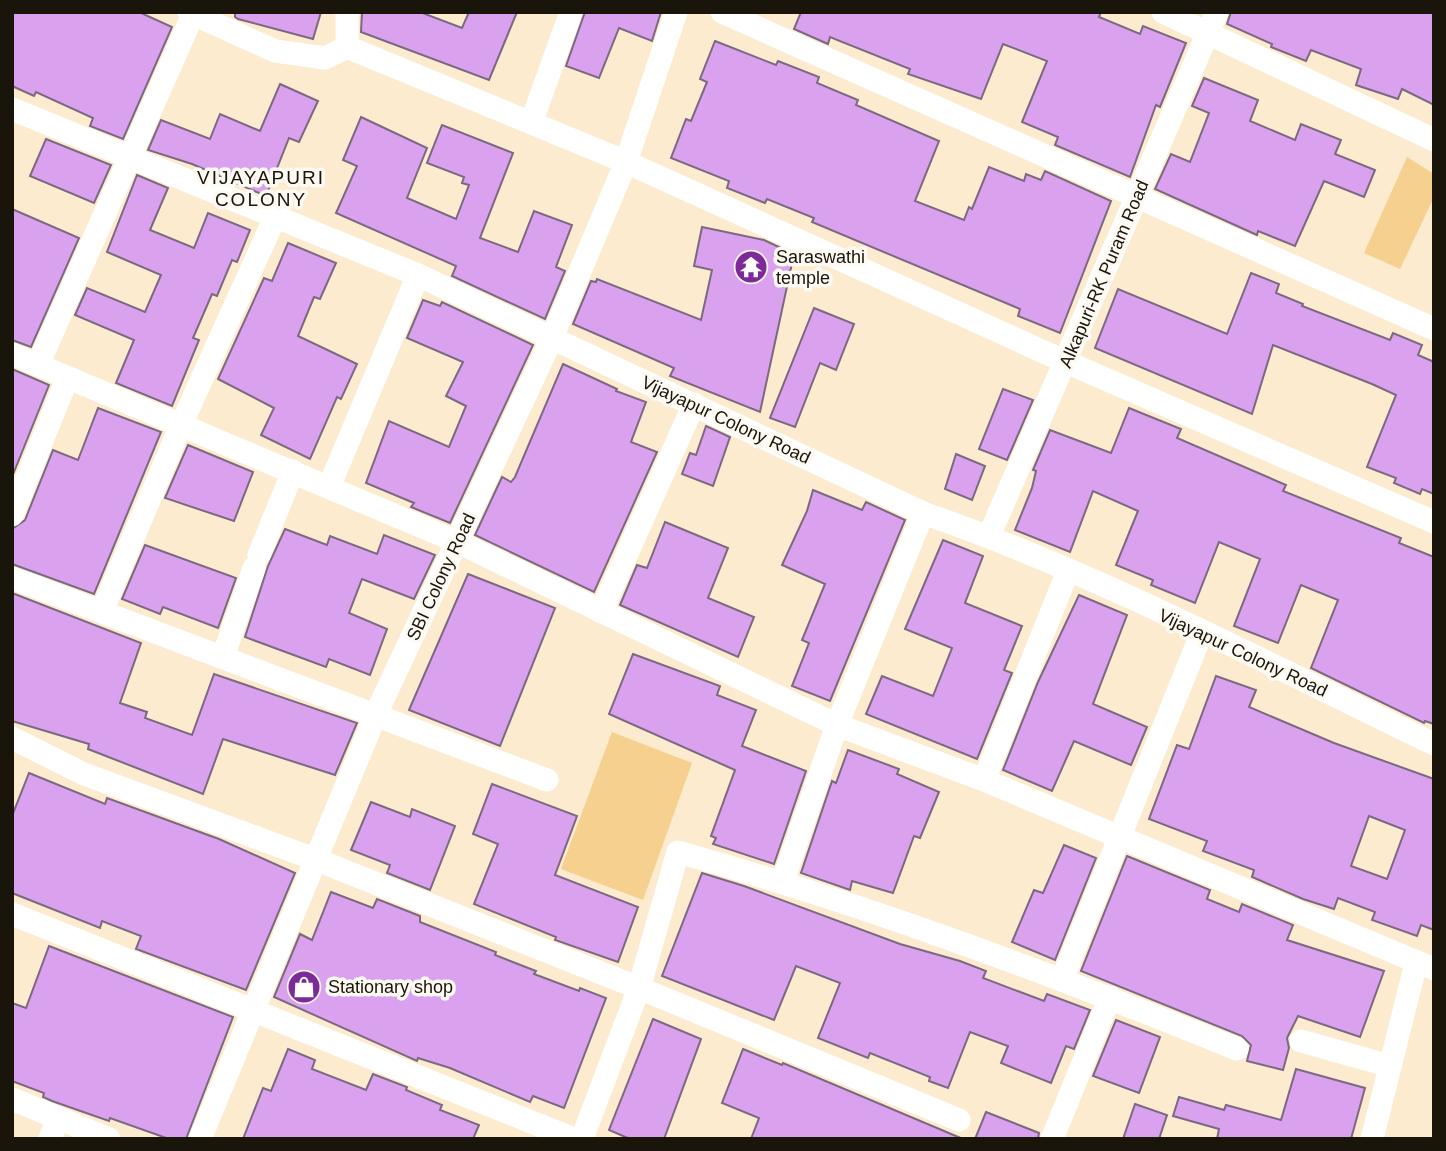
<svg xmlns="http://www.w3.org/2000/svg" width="1446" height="1151" font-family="Helvetica,sans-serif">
  <rect width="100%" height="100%" fill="#fcebce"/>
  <g fill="#f5d08e">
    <path d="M1407,157L1434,174V197L1400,269L1364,253Z"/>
    <path d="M612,732L692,763L643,900L561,869Z"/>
  </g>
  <g fill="#daa1ee" stroke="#7a6980" stroke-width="2" fill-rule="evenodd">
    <path d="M12,12H139L172,27L123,139L90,126L93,118L36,92L34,96L12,86Z"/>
    <path d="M235,12H321L313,39L238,19L235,17Z"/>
    <path d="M362,12H420L462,28L469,12H517L489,80L361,32Z"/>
    <path d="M585,12H661L652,41L619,28L599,78L566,66Z"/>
    <path d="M801,12H1101L1099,17L1140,34L1143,26L1186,43L1160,107L1156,105L1130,177L1055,145L1058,137L1022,122L1047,61L1003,44L981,99L908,74L910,69L830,37L828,44L794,29Z"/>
    <path d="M1231,12H1434V105L1402,89L1398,99L1356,85L1361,69L1311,50L1306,61L1271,47L1272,44L1227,24Z"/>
    <path d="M715,41L776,65L778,61L819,77L817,83L858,100L856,105L939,141L915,201L964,220L969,207L972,209L989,167L1024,181L1026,174L1041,180L1045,171L1111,201L1060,333L1018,316L1020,309L812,222L814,218L767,199L765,203L727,188L729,181L671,158L686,119L691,121L707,82L700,79Z"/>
    <path d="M1204,78L1258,100L1250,121L1295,140L1301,124L1341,140L1335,154L1375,170L1364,197L1324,181L1295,246L1258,231L1257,235L1155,189L1171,154L1190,162L1209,113L1192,106Z"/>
    <path d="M280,84L318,101L299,142L289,138L266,196L192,164L148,150L161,120L210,139L220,114L260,131Z"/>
    <path d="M361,117L427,148L407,198L456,219L469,185L462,183L464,177L427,163L442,125L513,153L480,238L518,252L534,211L572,225L556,267L565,271L545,319L452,276L456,266L336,213L357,166L343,160Z"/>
    <path d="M46,139L111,165L94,203L30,176Z"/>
    <path d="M137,175L168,188L150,230L194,248L208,213L250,230L237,262L232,260L217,296L212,294L193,338L199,340L172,406L116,383L134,340L75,315L87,288L145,312L161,275L107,252Z"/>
    <path d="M12,209L79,238L31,347L12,340Z"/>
    <path d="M702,227L764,240L794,254L760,412L670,376L674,368L573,324L591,281L596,282L597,279L701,320L712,270L694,266Z"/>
    <path d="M288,243L336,263L320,299L314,297L298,336L357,364L341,399L337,397L310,459L261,435L274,408L218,379L264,278L272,281Z"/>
    <path d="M1251,273L1279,284L1276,293L1303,304L1302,306L1390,340L1393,333L1422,345L1418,355L1434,362V494L1422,489L1420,494L1394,483L1396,478L1367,467L1396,395L1372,384L1273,345L1252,414L1095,348L1118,289L1227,334Z"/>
    <path d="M423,300L440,306L442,302L533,345L450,523L411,507L414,503L366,483L389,421L449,447L466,406L446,396L463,362L407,338Z"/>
    <path d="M814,308L854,324L836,370L820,363L795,427L770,418Z"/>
    <path d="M563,364L617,389L616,391L646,402L631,442L657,452L594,592L475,535L502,477L511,482L515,477Z"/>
    <path d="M12,369L49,385L12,477Z"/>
    <path d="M1003,389L1033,400L1007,460L979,449Z"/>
    <path d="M98,408L161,432L94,594L12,564V529L25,520L53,450L78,460Z"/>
    <path d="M1129,408L1181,429L1177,438L1286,485L1283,491L1401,538L1399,543L1434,557V724L1425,721L1424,723L1311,668L1338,600L1301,585L1278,643L1234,626L1260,559L1219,542L1195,603L1151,585L1153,580L1116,565L1138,511L1093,491L1070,552L1015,530L1032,488L1036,471L1033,470L1050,430L1111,453Z"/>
    <path d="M706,426L730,437L713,486L682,474L690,453L696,455Z"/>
    <path d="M188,445L253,472L234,521L165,498Z"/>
    <path d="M956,454L985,466L972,500L945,489Z"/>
    <path d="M813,490L862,510L866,502L905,520L830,701L792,686L809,643L802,640L825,584L782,565L807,511Z"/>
    <path d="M665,522L728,548L708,598L754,617L738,657L620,605L637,565L647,568Z"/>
    <path d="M285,529L327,545L330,536L377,554L384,535L435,555L414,599L362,579L349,613L387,629L370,675L329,659L326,667L245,637L268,566Z"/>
    <path d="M943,540L983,556L965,603L1022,626L1004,670L1012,673L977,759L866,714L882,676L933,696L952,648L905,629Z"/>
    <path d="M145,545L236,578L218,628L163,607L160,614L122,599Z"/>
    <path d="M468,574L555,608L500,746L409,710Z"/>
    <path d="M12,593L141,643L120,703L147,712L145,718L192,735L214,674L357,723L335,775L223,739L203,794L88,749L89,744L12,721Z"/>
    <path d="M1079,595L1127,615L1093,704L1147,727L1131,765L1074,741L1052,791L1003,770L1038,682Z"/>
    <path d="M633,654L720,686L717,695L756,710L742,746L806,771L774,864L713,844L716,838L711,836L735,770L609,714Z"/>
    <path d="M1216,676L1256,690L1249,707L1334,743L1434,779V930L1421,925L1417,936L1372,920L1375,912L1338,898L1334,909L1303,899L1252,877L1254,870L1203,851L1207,841L1149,819L1177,745L1189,749ZM1369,816L1405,830L1387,879L1351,866Z"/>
    <path d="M848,750L899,769L897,774L939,792L920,838L914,836L893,893L852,881L850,890L801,873L832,781L836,783Z"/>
    <path d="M29,773L105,804L107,798L219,839L295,873L246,990L136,949L141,936L102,921L100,928L12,893V816Z"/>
    <path d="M492,784L577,816L555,875L638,907L618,962L555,940L556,937L474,904L498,844L473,834Z"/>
    <path d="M371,802L410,817L412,809L455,826L430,890L387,873L390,865L351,850Z"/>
    <path d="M1064,845L1096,858L1055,960L1012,942L1034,890L1043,893Z"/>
    <path d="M1127,856L1210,890L1207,899L1239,912L1242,904L1293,925L1287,940L1384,971L1360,1037L1298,1016L1287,1038L1289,1048L1283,1070L1247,1061L1251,1045L1242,1036L1081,971Z"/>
    <path d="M702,873L744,886L900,944L960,961L986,971L983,978L1044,1001L1047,994L1090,1010L1074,1049L1066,1046L1051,1083L1001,1063L1008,1046L970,1032L948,1088L929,1081L930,1077L870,1053L868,1058L818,1038L840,983L796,966L774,1020L662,976Z"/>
    <path d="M331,892L373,908L377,899L420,916V922L496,952L495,955L536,971L534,974L579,991L580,988L606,998L564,1108L533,1096L530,1102L450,1068L418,1058L417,1061L274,997L300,934L312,940Z"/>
    <path d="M49,946L233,1017L186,1139H169L110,1118L109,1121L52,1101L43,1097L44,1093L12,1081V1003L26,1008Z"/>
    <path d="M653,1019L701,1039L664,1139H630L609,1130Z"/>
    <path d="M1116,1020L1160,1037L1139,1093L1093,1076Z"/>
    <path d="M288,1049L315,1060L312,1069L366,1090L373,1074L407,1087L406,1090L442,1105L440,1110L479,1125L473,1139H243L263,1088L271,1091Z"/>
    <path d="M743,1049L782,1065L783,1063L963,1139H751L759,1118L722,1103Z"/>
    <path d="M1296,1069L1365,1088L1351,1139H1217L1219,1129L1173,1116L1179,1097L1224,1110L1226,1105L1281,1120Z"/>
    <path d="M1135,1104L1167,1115L1159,1139H1123Z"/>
    <path d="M986,1112L1039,1133L1038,1139H975Z"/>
  </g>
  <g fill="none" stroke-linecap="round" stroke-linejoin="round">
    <g stroke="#fff" stroke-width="23">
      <path d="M189,12L275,51L325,58L347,47V12"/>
      <path d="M722,12L1434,329"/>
      <path d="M1163,12L1434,140"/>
      <path d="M347,47L626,162L1066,362L1434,522"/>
      <path d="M12,109L418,275L923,513C1099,574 1266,663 1434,744"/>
      <path d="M531,123L571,12"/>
      <path d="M12,354L458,542L837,725L984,780L1434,969"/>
      <path d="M38,365L194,12"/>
      <path d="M329,487L418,275"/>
      <path d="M12,515L67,379"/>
      <path d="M989,536L1217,12"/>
      <path d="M259,555L293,471"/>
      <path d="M12,578L547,780"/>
      <path d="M102,611L181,425L276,215"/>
      <path d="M601,612L694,404"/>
      <path d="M223,657L254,568"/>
      <path d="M12,738L84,774L317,860L639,988L959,1120"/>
      <path d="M984,780L1068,571"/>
      <path d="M783,881L837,725L923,513"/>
      <path d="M12,914L574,1139"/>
      <path d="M1062,980L1202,632"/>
      <path d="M1301,1041L1390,1066"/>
      <path d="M12,1099L109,1139"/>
      <path d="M50,1139L58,1118"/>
      <path d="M200,1139L376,714L552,338L626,162L676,12"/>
      <path d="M582,1139L639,988L678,852C868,905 1054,975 1237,1049"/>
      <path d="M1052,1139L1110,997"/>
      <path d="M1372,1139L1416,963"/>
    </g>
  </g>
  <defs>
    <symbol id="temple-disc" viewBox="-11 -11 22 22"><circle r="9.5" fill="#7e2998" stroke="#fdfaf4"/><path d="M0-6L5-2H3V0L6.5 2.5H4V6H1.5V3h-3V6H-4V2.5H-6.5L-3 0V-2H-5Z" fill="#fff"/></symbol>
    <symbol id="shop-disc" viewBox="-11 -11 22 22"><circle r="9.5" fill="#7e2998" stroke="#fdfaf4"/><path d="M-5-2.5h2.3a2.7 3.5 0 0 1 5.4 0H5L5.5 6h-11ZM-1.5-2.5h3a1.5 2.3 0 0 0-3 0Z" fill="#fff"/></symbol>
  </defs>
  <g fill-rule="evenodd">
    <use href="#temple-disc" x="732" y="248" width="38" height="38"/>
    <use href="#shop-disc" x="285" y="968" width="38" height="38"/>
  </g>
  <g text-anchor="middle" stroke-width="7" stroke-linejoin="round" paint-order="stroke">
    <g font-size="18" fill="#1a150a" stroke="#fdfaf4" text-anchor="start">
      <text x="776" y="263">Saraswathi<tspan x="776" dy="21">temple</tspan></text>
      <text x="328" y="993">Stationary shop</text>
    </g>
    <g font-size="18" fill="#1a150a" stroke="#fdfaf4">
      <text transform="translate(1104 274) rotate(-67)" y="6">Alkapuri-RK Puram Road</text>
      <text transform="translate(726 420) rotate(25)" y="6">Vijayapur Colony Road</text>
      <text transform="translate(441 577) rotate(-65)" y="6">SBI Colony Road</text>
      <text transform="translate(1243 653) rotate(25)" y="6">Vijayapur Colony Road</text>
    </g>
    <g font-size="19" letter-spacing="2" fill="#1a150a" stroke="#fdfaf4">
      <text x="261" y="184">VIJAYAPURI<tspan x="261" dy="22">COLONY</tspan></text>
    </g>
  </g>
  <rect width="1446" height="1151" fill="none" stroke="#1a150a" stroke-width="28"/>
</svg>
